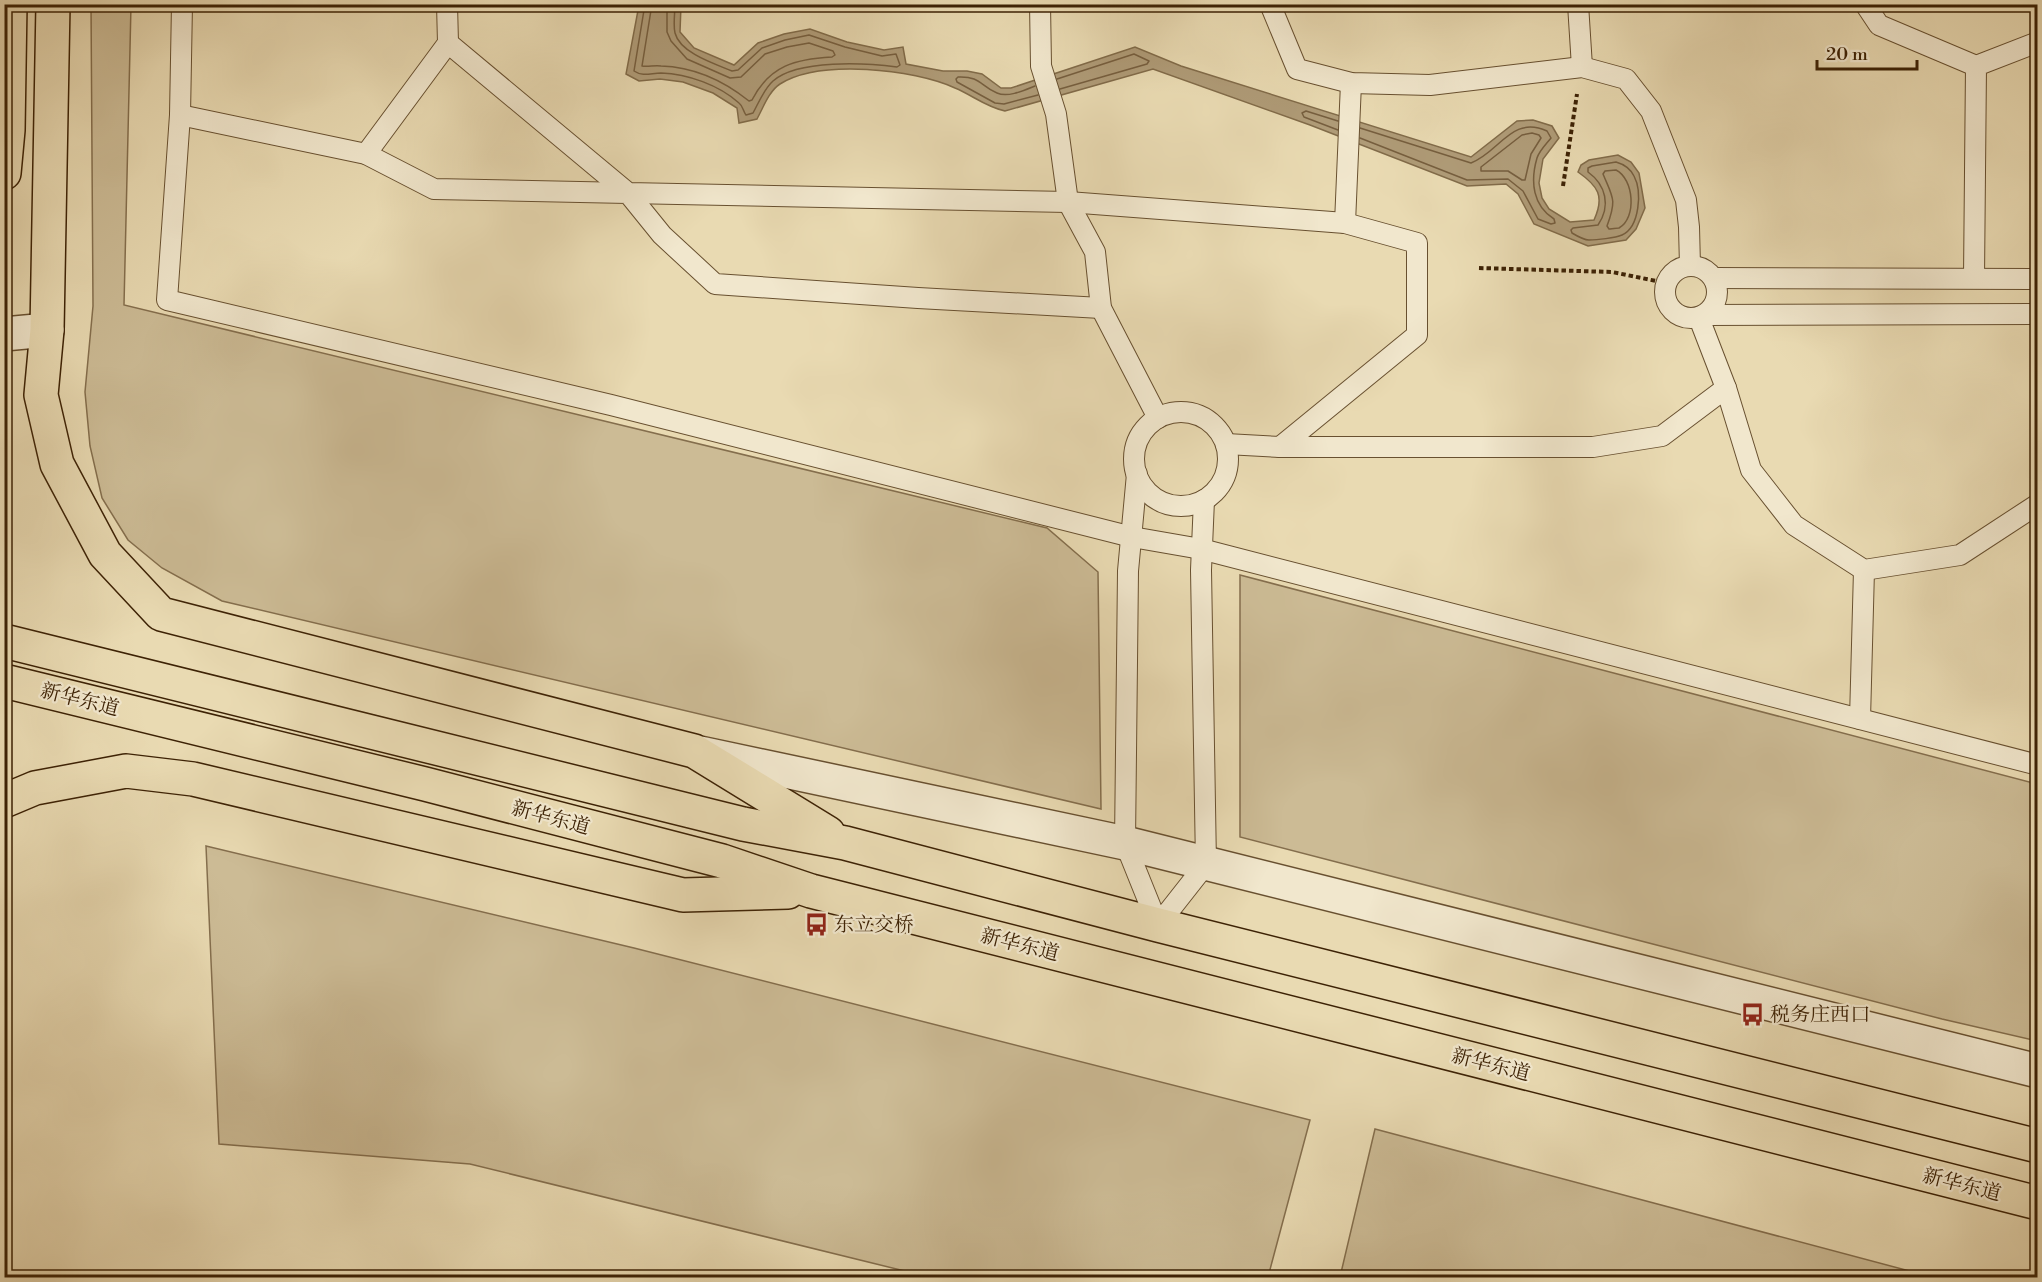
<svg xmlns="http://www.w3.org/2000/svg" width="2042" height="1282" font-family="'Libre Bodoni','Noto Serif SC',serif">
  <rect width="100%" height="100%" fill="#e9dab2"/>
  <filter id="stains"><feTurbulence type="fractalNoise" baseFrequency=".00333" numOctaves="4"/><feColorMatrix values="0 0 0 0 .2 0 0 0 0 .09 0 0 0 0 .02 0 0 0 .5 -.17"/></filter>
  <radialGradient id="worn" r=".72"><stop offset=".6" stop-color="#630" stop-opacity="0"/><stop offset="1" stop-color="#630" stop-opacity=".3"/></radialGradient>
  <g fill="#ccbb95" stroke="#846e4d" stroke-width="1.5">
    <path d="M91,5H131L124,305L1047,528L1098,572L1101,809L222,601L162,568L128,540L102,498L90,446L85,392L93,306Z"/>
    <path d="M1240,575L2037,784V1041L1942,1019L1240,837Z"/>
    <path d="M206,846L634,948L1310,1120L1268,1277H929L470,1164L219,1144Z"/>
    <path d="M1375,1129L1932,1277H1340Z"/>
  </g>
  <path fill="#af9b77" stroke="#816b49" stroke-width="1.5" d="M639,5H681L680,32L694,48L734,65L758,43L784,34L810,29L847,42L884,50L903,47L906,64L943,71H967L982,74L1001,88H1011L1135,47L1181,66L1471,157L1517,121L1533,120L1552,126L1559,138L1543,159L1539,183L1542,198L1549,209L1570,222L1594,220C1605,196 1598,186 1578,172L1581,165L1589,160L1618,155L1631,162L1639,173L1645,208L1636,229L1626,240L1588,246L1534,224L1518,194L1506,184L1467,186L1310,125L1153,69L1005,111C986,107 972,95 955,88C913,69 820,59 780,84C769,91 763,108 757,119L739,123L737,108L713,93L683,82L660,79L639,81L626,74Z"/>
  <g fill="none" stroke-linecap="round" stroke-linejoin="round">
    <g stroke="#765e3e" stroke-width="1.5">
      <path d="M645,4L634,71C643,77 651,73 661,73C688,74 719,85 739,103C743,106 743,111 746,115L753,113C759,102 764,89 773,81C798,59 866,63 897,67L900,65L896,54L882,56L845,47L809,35L785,40L762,48L738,70L732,71C715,64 680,53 675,33C673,25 675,13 675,4"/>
      <path d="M652,4L642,66C648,67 655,65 661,66C693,67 724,81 749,101L752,100C770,65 796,59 832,57L835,55L833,51L809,43L787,47L765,54L741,77L730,78L687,59L671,41L667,32V4"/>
      <path d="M1057,79L1134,54L1149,61L1147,64L1060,89"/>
      <path d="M1035,86C1025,90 1008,98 997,93C980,86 981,76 958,77L956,79L957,82L995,103L1004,104L1038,95"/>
      <path d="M1338,130L1304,117L1302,113L1306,111L1338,121"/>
      <path d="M1532,133L1539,135L1541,138L1531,154L1525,180H1522L1508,171H1481V167L1522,135Z"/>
      <path d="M1360,138L1467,180L1508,179L1523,191L1538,219L1551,224L1555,223L1554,219C1533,206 1530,182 1537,158C1539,151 1546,144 1551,138L1547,131C1511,115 1500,152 1471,163L1360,128"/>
      <path d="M1616,162C1623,164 1630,168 1634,176C1642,191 1640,227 1622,235C1615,238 1597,240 1589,240C1584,240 1577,236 1572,233L1571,230L1573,228L1598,225C1611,206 1606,185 1588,172V168L1592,166Z"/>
      <path d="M1616,170C1634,179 1637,218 1619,228C1618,228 1610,229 1609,229L1607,226C1617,199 1613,198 1603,174L1605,171Z"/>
    </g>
    <defs>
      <g id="service">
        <path d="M182,4L180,115L167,300L611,405L1132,537L1201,549L2038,765"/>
        <path d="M1040,4L1041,66L1056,114L1068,202L1095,252L1101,308L1158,418"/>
        <path d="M1270,4L1297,69L1351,83L1430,85L1582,67L1626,79L1651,111L1686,200L1689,227L1690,266"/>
        <path d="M1578,4L1582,67"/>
        <path d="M1865,4L1879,25L1976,66"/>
        <path d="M448,43L628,193L1068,202L1345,223L1417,243V335L1280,447"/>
        <path d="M180,115L366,154L434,189L628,193L662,235L715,284L918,298L1101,308"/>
        <path d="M366,154L448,43L447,4"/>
        <path d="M1345,223L1351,83"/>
        <circle cx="1691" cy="292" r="26"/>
        <path d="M1714,278L2038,279"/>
        <path d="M1974,278L1976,66L2038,42"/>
        <path d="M1705,315L2038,314"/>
        <path d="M1699,318L1726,388"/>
        <circle cx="1181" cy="459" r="47"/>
        <path d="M1226,444L1280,447H1593L1662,436L1726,388L1751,470L1794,525L1864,570L1960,555L2038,504"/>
        <path d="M1137,474L1128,571L1125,843L1158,925L1206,864L1201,570L1204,500"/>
        <path d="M1860,719L1864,570"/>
      </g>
      <g id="minor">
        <path d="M4,334L47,330"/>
        <path d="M700,753L1125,843L2038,1071"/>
      </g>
      <g id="primary">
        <path d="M53,4L47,330L41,395L57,464L105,554L161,614L694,751L828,833"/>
        <path d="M4,173L8,130L10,4"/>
        <path d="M4,641L743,824L845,843L1158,925L2038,1146"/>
        <path d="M4,681L425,784L722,861L811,891L2038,1203"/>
        <path d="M4,801L35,788L126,771L193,779L683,895L788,892"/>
      </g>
    </defs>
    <use href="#service" stroke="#685030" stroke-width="22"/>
    <use href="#minor" stroke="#685030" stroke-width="36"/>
    <use href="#primary" stroke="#3d2205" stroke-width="36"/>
    <g stroke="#3d2205" stroke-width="4" stroke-dasharray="4.5 3" stroke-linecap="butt">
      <path d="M1563,186L1577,94"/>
      <path d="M1479,268L1612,272L1666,283"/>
    </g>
    <use href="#service" stroke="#f1e7cd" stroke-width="20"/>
    <use href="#minor" stroke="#f1e7cd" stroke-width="33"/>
    <use href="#primary" stroke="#e9dab2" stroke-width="33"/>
  </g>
  <defs>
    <symbol id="bus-bare" viewBox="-9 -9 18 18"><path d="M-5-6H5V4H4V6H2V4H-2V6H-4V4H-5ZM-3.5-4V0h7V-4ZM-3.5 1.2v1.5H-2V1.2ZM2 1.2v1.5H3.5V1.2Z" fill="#8f2418" stroke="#f1e7cd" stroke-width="2.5" paint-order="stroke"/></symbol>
  </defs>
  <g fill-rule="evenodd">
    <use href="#bus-bare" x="800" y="908" width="33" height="33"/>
    <use href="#bus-bare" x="1736" y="998" width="33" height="33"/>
  </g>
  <g text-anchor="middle" stroke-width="4.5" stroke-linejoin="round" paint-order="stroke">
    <g font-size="20" fill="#3d2205" stroke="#f1e7cd">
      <text transform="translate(80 699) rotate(14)" y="7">新华东道</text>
      <text transform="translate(551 817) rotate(15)" y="7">新华东道</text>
      <text transform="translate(1020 944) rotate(14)" y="7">新华东道</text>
      <text transform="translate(1491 1064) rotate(14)" y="7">新华东道</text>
      <text transform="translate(1962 1184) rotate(14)" y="7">新华东道</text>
    </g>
    <g font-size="20" fill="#3d2205" stroke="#f1e7cd" text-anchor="start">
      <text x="834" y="931">东立交桥</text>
      <text x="1770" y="1021">税务庄西口</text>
    </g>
  </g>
  <rect width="2042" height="1282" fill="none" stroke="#e9dab2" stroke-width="24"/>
  <rect x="6" y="6" width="2030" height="1270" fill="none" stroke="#3d2205" stroke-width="3"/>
  <rect x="12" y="12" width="2018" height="1258" fill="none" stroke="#3d2205" stroke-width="1.5"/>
  <path d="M1817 60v9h100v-9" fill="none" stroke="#3d2205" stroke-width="3"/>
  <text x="1826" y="60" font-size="18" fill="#3d2205" stroke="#f1e7cd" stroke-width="4.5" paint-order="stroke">20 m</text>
  <rect width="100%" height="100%" filter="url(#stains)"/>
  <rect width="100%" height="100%" fill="url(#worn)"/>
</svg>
